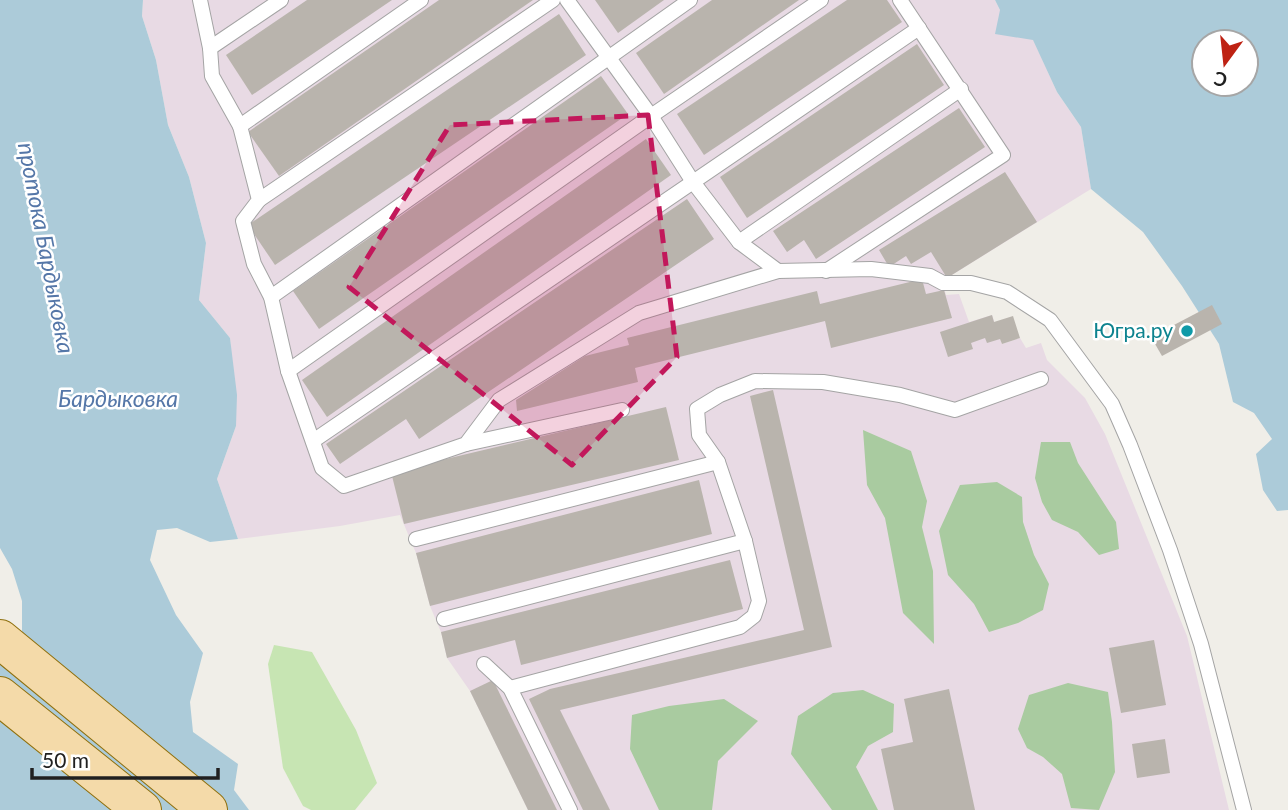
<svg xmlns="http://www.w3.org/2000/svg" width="1288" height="810" font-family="Lato,sans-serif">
  <rect width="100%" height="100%" fill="#f0eee8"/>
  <path fill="#e8dae4" d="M143,0H995L1000,10L1033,39L1057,92L1081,127L1091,189L947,278L943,283L946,295L959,294L969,322L992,315L1002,344L1020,338L1026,348L1041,343L1047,360L1085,398L1105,434L1187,636L1229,810H528L470,691L447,658L441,632L430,606L416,553L400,515L340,526L238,539L217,479L236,426L230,338L199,300L206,243L189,177L168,125L156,60L142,16Z"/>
  <path fill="#c7e5b3" d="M274,645L312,652L356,730L377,783L355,810H311L303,806L283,768L268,664Z"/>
  <g fill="#a9cba0">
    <path d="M863,430L911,451L927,501L922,527L933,571L934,644L903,613L885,518L867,485Z"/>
    <path d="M1041,442H1070L1078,463L1116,522L1119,549L1099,555L1078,532L1052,520L1042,502L1035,478Z"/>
    <path d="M997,482L1022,497L1023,522L1034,555L1049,584L1043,610L1018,623L989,632L974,604L948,575L939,531L960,485Z"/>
    <path d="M1068,683L1108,692L1112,722L1115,772L1099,810L1071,808L1062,774L1043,757L1027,748L1018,729L1029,695Z"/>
    <path d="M863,690L894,704L893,732L868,746L856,767L878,810H832L791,754L798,716L833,693Z"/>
    <path d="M724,699L758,721L718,761L712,810H659L630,749L632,715L669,706Z"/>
  </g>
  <g fill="#accbd9" fill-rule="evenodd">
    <path d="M0,0H143L142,16L156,60L168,125L189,177L206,243L199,300L230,338L237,395L236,426L217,479L238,539L210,542L177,528L157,530L150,560L176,615L203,653L190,702L193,732L238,764L234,790L249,810H0V663L22,633V601L12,569L0,548Z"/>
    <path d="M995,0H1288V510L1277,511L1263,490L1256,454L1272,439L1254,413L1233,402L1219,344L1182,286L1143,232L1091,189L1081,127L1057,92L1033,40L995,34L1000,10ZM1204,42H1246V84H1204Z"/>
  </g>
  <g fill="#b9b4ad">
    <path d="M307,0H392L252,95L226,55Z"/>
    <path d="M439,0H533L279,176L248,132Z"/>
    <path d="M595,0H664L618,33Z"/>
    <path d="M712,0H799L664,94L636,53Z"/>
    <path d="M847,0H887L902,22L704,155L677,114Z"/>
    <path d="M559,14L586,55L275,265L248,225Z"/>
    <path d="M917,44L944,85L747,218L720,177Z"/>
    <path d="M601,76L628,114L319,329L293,291Z"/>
    <path d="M959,108L985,147L816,259L804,240L787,252L773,231Z"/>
    <path d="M646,139L671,175L327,417L302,380Z"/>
    <path d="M1005,172L1037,222L947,278L931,252L911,264L906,256L889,267L879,250Z"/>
    <path d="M687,199L714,239L419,439L406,419L340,464L326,444Z"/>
    <path d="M922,279L926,294L944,290L952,318L831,348L825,321L635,368L638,382L517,411L516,400L585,356L629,345L627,338L817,291L820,304Z"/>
    <path d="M1212,305L1222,324L1162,356L1151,337Z"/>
    <path d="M992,315L994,322L1013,316L1020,338L1002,344L1000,339L987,343L985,338L971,343L973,349L948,357L940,332Z"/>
    <path d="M773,390L832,647L560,710L610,810H583L529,699L550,689L804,630L750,396Z"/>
    <path d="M666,407L679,460L404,524L391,472Z"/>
    <path d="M699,480L712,534L430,606L416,553Z"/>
    <path d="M730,560L743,609L521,665L515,640L447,658L441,632Z"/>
    <path d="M1154,640L1166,705L1121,713L1109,648Z"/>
    <path d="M493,680L557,810H528L470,691Z"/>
    <path d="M949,689L975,810H894L881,749L913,742L904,699Z"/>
    <path d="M1165,739L1170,773L1137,778L1132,744Z"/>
  </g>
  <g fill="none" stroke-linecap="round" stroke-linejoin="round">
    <defs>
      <g id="service">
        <path d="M200,0L210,48L212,76L240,126"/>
        <path d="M421,0L240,126L259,200L243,221L254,264L271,297L288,371L322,468L344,486L466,444L499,400L639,313L778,271"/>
        <path d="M567,0L651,116L693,182L739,242L778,271L871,269L930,276L943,283H971L1007,292L1050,320L1112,404L1130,445L1170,550L1201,644L1244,810"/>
        <path d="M210,48L281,0"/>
        <path d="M259,200L553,0"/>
        <path d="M739,242L961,89"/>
        <path d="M826,271L1003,155L900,0"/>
        <path d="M271,297L690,0"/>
        <path d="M288,371L651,116L821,0"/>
        <path d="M313,441L919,28"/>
        <path d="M466,444L622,410"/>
        <path d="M416,539L718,462"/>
        <path d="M444,619L745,541"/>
        <path d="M484,664L510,688L570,810"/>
        <path d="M510,688L740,627L754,616L759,601L745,541L718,462L699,435L697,409L720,395L755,381L823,382L900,395L955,410L1041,379"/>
      </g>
      <g id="primary">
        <path d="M0,639L208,810"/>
        <path d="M0,696L142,810"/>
      </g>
    </defs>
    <use href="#service" stroke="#a4a4a4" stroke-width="16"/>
    <use href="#primary" stroke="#8f700e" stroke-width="40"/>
    <use href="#service" stroke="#fff" stroke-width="14"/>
    <use href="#primary" stroke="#f4daa9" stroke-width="38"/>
  </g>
  <path fill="#c2185b" fill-opacity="0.2" stroke="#c2185b" stroke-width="5" stroke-dasharray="14 9" stroke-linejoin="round" d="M648,115L677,357L572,465L349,287L450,125Z"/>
  <circle fill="#0f9aa8" stroke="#fff" stroke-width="2.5" cx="1187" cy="331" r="7"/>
  <g text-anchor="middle" stroke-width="5" stroke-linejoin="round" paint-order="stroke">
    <g font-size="21" fill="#0d838f" stroke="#fff" text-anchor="end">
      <text x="1173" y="338">Югра.ру</text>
    </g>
    <g font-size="23" font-style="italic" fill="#5577a8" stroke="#fff">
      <text transform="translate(46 248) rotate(79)" y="8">протока Бардыковка</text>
      <text x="118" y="407">Бардыковка</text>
    </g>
  </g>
  <g transform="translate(1225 63) rotate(195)"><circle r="33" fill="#ffffff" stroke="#a6a6a6" stroke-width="2"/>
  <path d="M0-5L12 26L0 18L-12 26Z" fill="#be2213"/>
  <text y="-10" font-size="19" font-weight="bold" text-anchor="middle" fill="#202020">С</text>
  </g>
  <path d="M32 768v10h186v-10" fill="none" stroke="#202020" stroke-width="3.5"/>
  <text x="42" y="768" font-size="21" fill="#202020" stroke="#ffffff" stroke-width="5" paint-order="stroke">50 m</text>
</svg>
